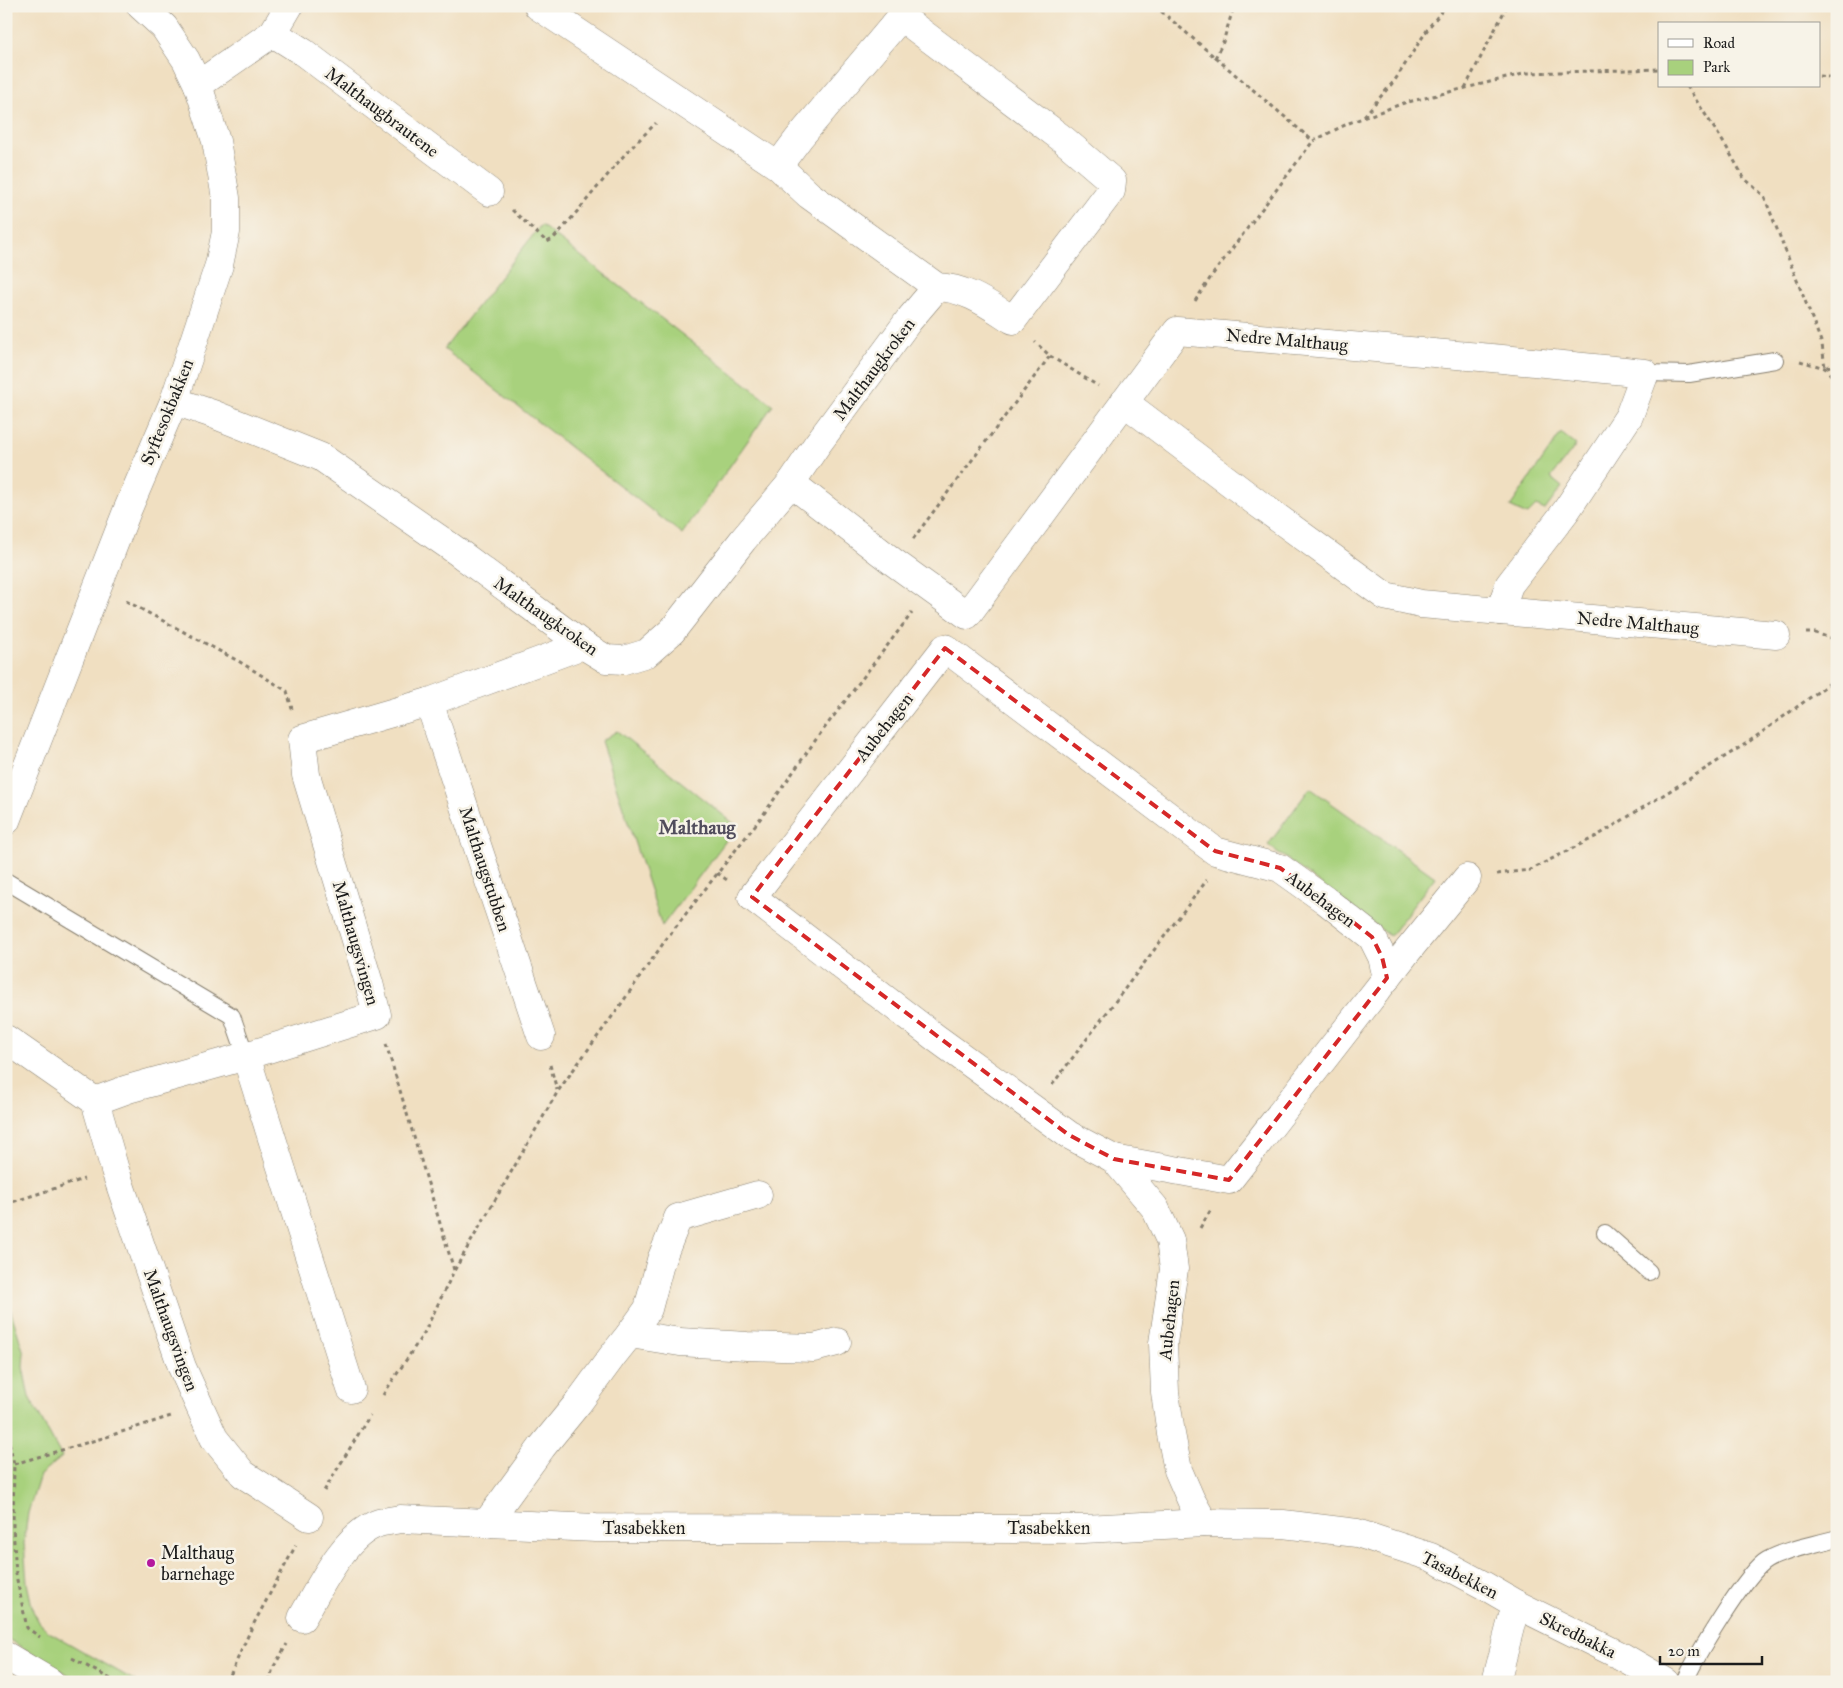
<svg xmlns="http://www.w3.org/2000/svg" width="1843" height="1688" font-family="'IM FELL Great Primer',serif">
  <rect width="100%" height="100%" fill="#f7f3e8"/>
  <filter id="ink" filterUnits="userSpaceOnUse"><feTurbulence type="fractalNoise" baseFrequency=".02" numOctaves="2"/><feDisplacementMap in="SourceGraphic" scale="10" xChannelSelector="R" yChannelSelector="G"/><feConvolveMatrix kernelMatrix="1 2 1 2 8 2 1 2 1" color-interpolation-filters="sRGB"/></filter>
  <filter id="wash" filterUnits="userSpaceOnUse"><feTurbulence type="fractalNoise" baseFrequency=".0096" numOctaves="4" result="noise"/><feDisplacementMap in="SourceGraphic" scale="20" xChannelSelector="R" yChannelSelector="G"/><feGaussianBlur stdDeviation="1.12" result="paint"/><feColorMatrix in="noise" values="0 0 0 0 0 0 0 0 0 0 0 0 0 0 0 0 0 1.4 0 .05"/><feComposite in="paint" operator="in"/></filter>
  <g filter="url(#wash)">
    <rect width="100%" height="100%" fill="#f0dfc1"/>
    <g fill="#a8d17d" stroke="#62764c">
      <path d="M541,225L773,405L682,534L444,349Z"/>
      <path d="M1561,433L1576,445L1551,478L1562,487L1545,510L1536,506L1527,515L1510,507Z"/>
      <path d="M617,731L737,826L662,926L601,741Z"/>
      <path d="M1310,788L1435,877L1390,936L1268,845Z"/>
      <path d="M6,1296L24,1353L23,1367L29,1397L62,1457L40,1475L28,1513L24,1543L27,1583L33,1611L39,1622L49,1632L137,1682H81L6,1638Z"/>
    </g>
  </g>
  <g filter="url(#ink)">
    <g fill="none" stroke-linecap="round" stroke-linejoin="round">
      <defs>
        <g id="service">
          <path d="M1645,373L1689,374L1775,360"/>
          <path d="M6,881L232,1016L246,1056"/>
          <path d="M1605,1233L1649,1272"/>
          <path d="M1685,1682C1694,1659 1747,1571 1767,1560C1787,1549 1814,1545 1837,1538"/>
        </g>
        <g id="minor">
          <path d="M141,6L164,27L186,60L198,85L273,33L289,6"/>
          <path d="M538,6L778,166L809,195L937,287C967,288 989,305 1013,320L1111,191L1112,181L1064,140L901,17L799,138L778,166"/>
          <path d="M273,33L303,52L489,192"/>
          <path d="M174,401L213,414L321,457L451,547L583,645L606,659L624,660L647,653L672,631L743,540L791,483L816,446L909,320L937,287"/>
          <path d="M1124,402L1256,502L1385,596L1421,604L1776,635"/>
          <path d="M791,483L892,561L967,615L1177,331L1492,358L1645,373L1629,416L1566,511L1509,585L1500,611"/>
          <path d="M429,702L541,1036"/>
          <path d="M6,1039L95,1101L115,1170L182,1367L214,1438L243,1474L309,1517"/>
          <path d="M246,1056L351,1389"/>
          <path d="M95,1101L128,1089L246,1056L377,1015L369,983L306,775L302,739L429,702L583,645"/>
          <path d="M1114,1159L1229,1180L1406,953L1467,878"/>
          <path d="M630,1334L648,1309L661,1260L678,1218L758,1195"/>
          <path d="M1204,1523L1191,1500L1178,1470L1171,1434L1165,1392L1163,1343L1174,1269L1170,1240L1155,1208L1114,1159L1069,1135L936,1038L752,897L945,648L1215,851L1280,868L1325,900L1372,937L1382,957L1387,978"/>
          <path d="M486,1524L542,1447L578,1403L614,1354L630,1334L680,1342L747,1346L814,1348L837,1342"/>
          <path d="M302,1618C319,1589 342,1539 374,1525C381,1521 392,1521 400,1519L596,1528L1083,1529L1204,1523L1283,1524L1357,1533L1431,1557L1485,1586L1516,1604L1623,1657L1666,1682"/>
          <path d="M6,1656L50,1682"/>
          <path d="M1496,1682L1516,1604"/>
        </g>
        <path id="tertiary" d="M6,821L127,511L174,401L219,265L226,232V198L216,141L198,85"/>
      </defs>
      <use href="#service" stroke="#867e6e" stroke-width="18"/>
      <use href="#minor" stroke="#867e6e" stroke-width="29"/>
      <use href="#tertiary" stroke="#867e6e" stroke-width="29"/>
      <g stroke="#867e6e" stroke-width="3" stroke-dasharray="4 4" stroke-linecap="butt">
        <path d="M1155,6L1313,141L1349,123L1404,103L1527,73L1659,69"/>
        <path d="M1215,58L1223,42L1234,6"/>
        <path d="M1819,76L1837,78"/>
        <path d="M1687,86L1727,148L1744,178L1764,196L1822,344L1825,368L1837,363"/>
        <path d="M1465,88L1507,6"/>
        <path d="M1364,116L1395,80L1429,27L1446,6"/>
        <path d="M512,210L547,242L553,239L570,220L626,153L656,123"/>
        <path d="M1195,301L1213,274L1313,141"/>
        <path d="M1050,356L1098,386"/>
        <path d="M1800,361L1825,368L1837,382"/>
        <path d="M913,539L1050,356L1035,342"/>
        <path d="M126,601L240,662L287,691L292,709"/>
        <path d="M1806,633H1815L1837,640"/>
        <path d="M717,873L727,880"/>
        <path d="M1497,874L1530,870L1597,836L1747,743L1837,678"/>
        <path d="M386,1044L454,1270"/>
        <path d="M550,1065L557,1090"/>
        <path d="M1052,1085L1207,880"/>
        <path d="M6,1204L84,1179"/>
        <path d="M1200,1228L1212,1208"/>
        <path d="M383,1395L424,1333L454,1271L558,1091L619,1007L667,938L763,815L817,738L912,613"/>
        <path d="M6,1428L14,1464L13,1526L16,1575L27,1628L40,1637"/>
        <path d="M14,1464L106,1437L171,1416"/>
        <path d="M324,1491L370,1415"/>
        <path d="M72,1658L116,1682"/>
        <path d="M1715,1678L1722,1682"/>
        <path d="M227,1682L252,1627L296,1545"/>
        <path d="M269,1682L273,1668L287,1644"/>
      </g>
      <use href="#service" stroke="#fff" stroke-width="16"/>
      <use href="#minor" stroke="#fff" stroke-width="28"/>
      <use href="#tertiary" stroke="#fff" stroke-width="28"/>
    </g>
  </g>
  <path fill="none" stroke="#d62828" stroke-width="4" stroke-dasharray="10 6" stroke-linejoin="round" d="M945,648L1215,851L1280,868L1325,900L1372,937L1382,957L1387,978L1229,1180L1114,1159L1069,1135L752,897Z"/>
  <circle fill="#b5179e" stroke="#f7f3e8" stroke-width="2" cx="151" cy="1563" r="5"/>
  <g text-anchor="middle" stroke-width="5" stroke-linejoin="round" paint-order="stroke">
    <g font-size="18" fill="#1c1c1c" stroke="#f7f3e8">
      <text transform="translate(382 112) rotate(37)" y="6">Malthaugbrautene</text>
      <text transform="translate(1287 340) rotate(5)" y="6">Nedre Malthaug</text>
      <text transform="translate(874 369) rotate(-53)" y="6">Malthaugkroken</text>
      <text transform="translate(167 412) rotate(-68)" y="6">Syftesokbakken</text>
      <text transform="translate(546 616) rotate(35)" y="6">Malthaugkroken</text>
      <text transform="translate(1638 623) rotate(5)" y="6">Nedre Malthaug</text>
      <text transform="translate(884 727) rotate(-52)" y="6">Aubehagen</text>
      <text transform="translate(485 869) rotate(72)" y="6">Malthaugstubben</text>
      <text transform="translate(1321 899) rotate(37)" y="6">Aubehagen</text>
      <text transform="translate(356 943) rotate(74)" y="6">Malthaugsvingen</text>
      <text transform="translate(1169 1320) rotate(-84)" y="6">Aubehagen</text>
      <text transform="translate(171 1330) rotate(70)" y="6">Malthaugsvingen</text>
      <text x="644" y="1534">Tasabekken</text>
      <text x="1049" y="1534">Tasabekken</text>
      <text transform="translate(1460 1575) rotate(27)" y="6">Tasabekken</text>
      <text transform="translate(1578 1635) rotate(26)" y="6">Skredbakka</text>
    </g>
    <g font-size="18" fill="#1c1c1c" stroke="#f7f3e8" text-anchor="start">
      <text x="161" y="1559">Malthaug<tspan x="161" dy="21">barnehage</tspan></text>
    </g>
    <g font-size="19" font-weight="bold" fill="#514d5c" stroke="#f7f3e8">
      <text x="697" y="834">Malthaug</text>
    </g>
  </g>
  <rect width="1843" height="1688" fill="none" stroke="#f7f3e8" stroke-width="25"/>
  <rect x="1658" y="22" width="162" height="65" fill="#f7f3e8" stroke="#9f9d96"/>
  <rect x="1668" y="39" width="25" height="8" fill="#ffffff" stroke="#9f9d96"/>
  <text x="1703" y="48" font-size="15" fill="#1c1c1c">Road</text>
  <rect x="1668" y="60" width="25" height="15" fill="#a8d17d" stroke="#9f9d96"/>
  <text x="1703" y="72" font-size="15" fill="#1c1c1c">Park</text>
  <path d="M1660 1656v8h102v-8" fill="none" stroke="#1c1c1c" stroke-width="2.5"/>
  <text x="1668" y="1656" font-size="15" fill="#1c1c1c" stroke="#f7f3e8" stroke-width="4" paint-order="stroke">20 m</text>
</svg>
